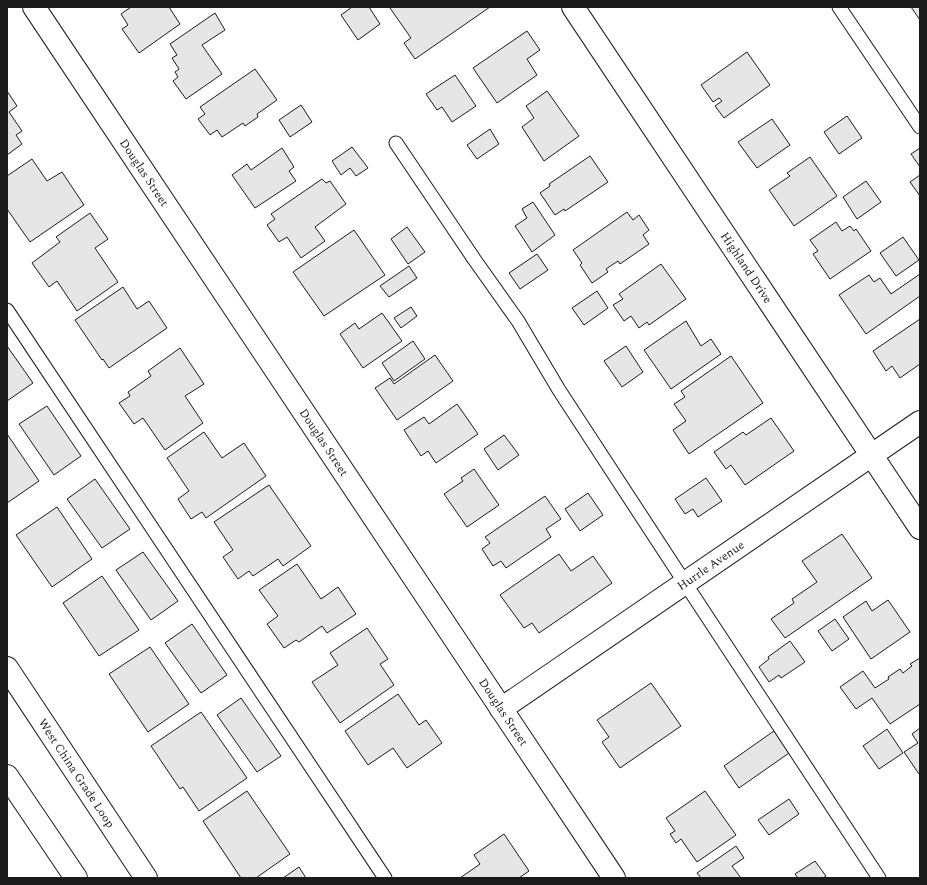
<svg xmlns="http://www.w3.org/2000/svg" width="927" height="885" font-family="Spectral,serif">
  <rect width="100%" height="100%" fill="#fff"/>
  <g fill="#e6e6e6" stroke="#1a1a1a">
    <path d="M131,7H169L180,24L139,53L122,29L128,25L121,14Z"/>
    <path d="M352,7H369L380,24L358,40L341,15Z"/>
    <path d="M391,7H490L415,59L404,43L411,38L390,8Z"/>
    <path d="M911,7H920V20Z"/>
    <path d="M215,13L225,30L202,45L222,74L186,99L173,81L178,77L175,72L179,69L172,58L177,55L170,44Z"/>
    <path d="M527,31L540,50L527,59L537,75L497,103L473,68Z"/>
    <path d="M747,52L770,85L724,118L715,106L722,101L719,98L713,102L701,85Z"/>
    <path d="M255,69L277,100L257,114L258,117L245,126L243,123L222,137L217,130L210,135L198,119L205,114L200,107Z"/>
    <path d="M455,75L476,106L452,122L442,107L437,110L426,94Z"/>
    <path d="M7,91L17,106L9,112L22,131L16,135L22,144L7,155Z"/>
    <path d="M547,91L579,136L544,161L522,127L534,118L526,106Z"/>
    <path d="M301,105L312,122L290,137L279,120Z"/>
    <path d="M847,116L862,138L839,154L824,132Z"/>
    <path d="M772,119L790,145L757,168L738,142Z"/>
    <path d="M490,129L499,144L477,159L467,145Z"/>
    <path d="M352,147L368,168L356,176L350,168L341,175L332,161Z"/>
    <path d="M282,148L294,167L289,171L296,181L255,208L232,175L247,164L251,170Z"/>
    <path d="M920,148V167L911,154Z"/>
    <path d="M590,156L608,182L565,211L564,209L555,215L540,193L550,186L549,184Z"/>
    <path d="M810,157L837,196L794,226L769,190L790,176L787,173Z"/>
    <path d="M32,159L47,181L62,172L84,205L30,242L7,209V176Z"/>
    <path d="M920,175V196L910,182Z"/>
    <path d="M322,179L326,183L330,181L346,204L315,227L325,241L301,258L287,237L279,242L267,225L275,219L271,214Z"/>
    <path d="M866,181L881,202L857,219L843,197Z"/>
    <path d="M533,202L555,235L532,252L515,226L527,218L522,209Z"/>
    <path d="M627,212L633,220L639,215L649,230L643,235L649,244L620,264L618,261L606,269L608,272L592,283L580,265L582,263L573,250Z"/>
    <path d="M90,213L108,239L95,248L118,282L77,311L57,281L49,287L32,263L60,242L56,237Z"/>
    <path d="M836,222L842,231L850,226L854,231L856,229L871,251L830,279L813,254L818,251L810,240Z"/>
    <path d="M407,227L425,252L408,264L391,239Z"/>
    <path d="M354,230L385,275L324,316L293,272Z"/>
    <path d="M903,237L919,260L896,276L880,253Z"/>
    <path d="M537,254L548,270L520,289L509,273Z"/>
    <path d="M661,264L686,299L649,325L647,322L639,328L631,316L624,321L613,305L623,299L619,294Z"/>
    <path d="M409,266L417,278L389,297L380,286Z"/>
    <path d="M920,274V296L866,334L839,295L869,275L874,282L880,278L891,294Z"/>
    <path d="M123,287L137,309L149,301L167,328L109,368L103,359L102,360L75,320Z"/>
    <path d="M597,291L608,308L584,325L572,308Z"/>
    <path d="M411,307L417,316L401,328L394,318Z"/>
    <path d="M382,313L402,341L363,368L340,334L355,323L359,329Z"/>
    <path d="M920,319V364L900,378L892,366L886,371L873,351Z"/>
    <path d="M686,321L701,346L711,339L721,354L671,389L644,350Z"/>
    <path d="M413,341L425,359L394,381L382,363Z"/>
    <path d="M7,346L33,383L7,401Z"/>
    <path d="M626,346L643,372L622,387L604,361Z"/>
    <path d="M180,348L204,384L185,396L203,423L165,450L143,418L134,424L119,403L130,396L128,392L151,376L148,371Z"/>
    <path d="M435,355L453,381L397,420L375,388L390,378L394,384Z"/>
    <path d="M731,356L763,403L689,454L673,430L686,421L674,404L685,397L681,391Z"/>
    <path d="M457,404L478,434L436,463L428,451L421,456L404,430L424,417L429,424Z"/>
    <path d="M47,406L81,456L54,475L19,424Z"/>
    <path d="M771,418L794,451L745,485L731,465L726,469L714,452L743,432L746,435Z"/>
    <path d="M204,432L222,458L244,443L266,476L206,518L202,512L191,519L178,499L189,491L167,458Z"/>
    <path d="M7,434L39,481L7,503Z"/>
    <path d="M504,435L519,455L498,470L484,449Z"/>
    <path d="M474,469L499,505L467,527L444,494L463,481L461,478Z"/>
    <path d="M706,478L722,501L698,517L693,509L685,514L675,499Z"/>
    <path d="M95,479L130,529L102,548L67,499Z"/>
    <path d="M269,485L311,546L283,566L278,559L253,576L249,571L238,579L223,557L233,550L214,522Z"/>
    <path d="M588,493L603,515L580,531L565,509Z"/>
    <path d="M545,496L561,519L546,529L551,537L506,568L501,561L493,566L482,549L490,543L485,537Z"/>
    <path d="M57,507L92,559L52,587L16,535Z"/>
    <path d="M842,534L872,578L785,638L771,619L794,603L792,599L817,582L802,561Z"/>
    <path d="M143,552L178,601L151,620L116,570Z"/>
    <path d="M559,554L571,571L593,556L612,583L539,633L532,623L524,628L500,595Z"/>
    <path d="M297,564L321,599L338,587L356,614L327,633L322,626L299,642L296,640L284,648L267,624L278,616L259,590Z"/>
    <path d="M102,576L139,630L99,656L63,603Z"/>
    <path d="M888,600L910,632L871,659L843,617L866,601L872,611Z"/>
    <path d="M835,619L849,639L832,651L818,631Z"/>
    <path d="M192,624L227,675L201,693L165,643Z"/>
    <path d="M367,628L388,659L380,664L394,685L340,723L312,682L338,665L330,653Z"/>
    <path d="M790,641L805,662L781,678L779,675L769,682L759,667L769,659L768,657Z"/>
    <path d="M150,647L189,704L148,732L109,674Z"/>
    <path d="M920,658V704L890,724L872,698L856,709L840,687L863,671L875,688L889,679L888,677L900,669L903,673L912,666L910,664Z"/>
    <path d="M651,683L681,726L620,768L602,742L609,737L597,720Z"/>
    <path d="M398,694L419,725L426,720L442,743L407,768L393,748L368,765L345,731Z"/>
    <path d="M241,698L281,756L257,772L217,715Z"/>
    <path d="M201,712L247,778L199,811L183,787L180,789L151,746Z"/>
    <path d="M920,728V774H919L904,752L918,743L912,734Z"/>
    <path d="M887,729L903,753L879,769L863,746Z"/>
    <path d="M774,731L789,753L739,788L724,766Z"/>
    <path d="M247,791L290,854L256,878H241L203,821Z"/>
    <path d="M705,791L736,835L697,862L681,839L676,843L670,834L675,831L666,818Z"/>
    <path d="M789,799L799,814L769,835L758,820Z"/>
    <path d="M504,834L529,871L519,878H460L480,864L474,855Z"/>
    <path d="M736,846L744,858L732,866L741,878H701L697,873Z"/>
    <path d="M815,861L826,876L823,878H798L795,874Z"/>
    <path d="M299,867L306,878H283Z"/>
  </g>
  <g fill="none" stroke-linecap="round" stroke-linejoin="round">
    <defs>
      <g id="lane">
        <path d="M839,7L920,127"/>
        <path d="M396,143L474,259L518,321L559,390L685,583L879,878"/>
        <path d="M7,310L385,878"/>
      </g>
      <g id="street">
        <path id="s1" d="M573,7L920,528"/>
        <path id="s2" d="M501,709L920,422"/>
      </g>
      <g id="secondary">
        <path id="s3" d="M34,7L614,878"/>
        <path id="s4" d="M7,668L146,878"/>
        <path d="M7,776L76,878"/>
      </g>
    </defs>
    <use href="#lane" stroke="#1a1a1a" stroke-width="15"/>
    <use href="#street" stroke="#1a1a1a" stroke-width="24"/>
    <use href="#secondary" stroke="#1a1a1a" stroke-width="24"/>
    <use href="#lane" stroke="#fff" stroke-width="13"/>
    <use href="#street" stroke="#fff" stroke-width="22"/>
    <use href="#secondary" stroke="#fff" stroke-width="22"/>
  </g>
  <g text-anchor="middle" stroke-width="3" stroke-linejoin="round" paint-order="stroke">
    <g font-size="12" fill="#1a1a1a" stroke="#fff">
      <text dy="4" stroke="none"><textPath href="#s3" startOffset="199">Douglas Street</textPath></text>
      <text dy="4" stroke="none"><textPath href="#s1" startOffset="313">Highland Drive</textPath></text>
      <text dy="4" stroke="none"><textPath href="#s3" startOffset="523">Douglas Street</textPath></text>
      <text dy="4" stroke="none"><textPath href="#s2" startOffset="254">Hurrle Avenue</textPath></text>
      <text dy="4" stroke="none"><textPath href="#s3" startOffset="847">Douglas Street</textPath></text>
      <text dy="4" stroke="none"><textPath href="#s4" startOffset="126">West China Grade Loop</textPath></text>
    </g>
  </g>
  <rect width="927" height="885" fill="none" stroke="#1a1a1a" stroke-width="16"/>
</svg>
